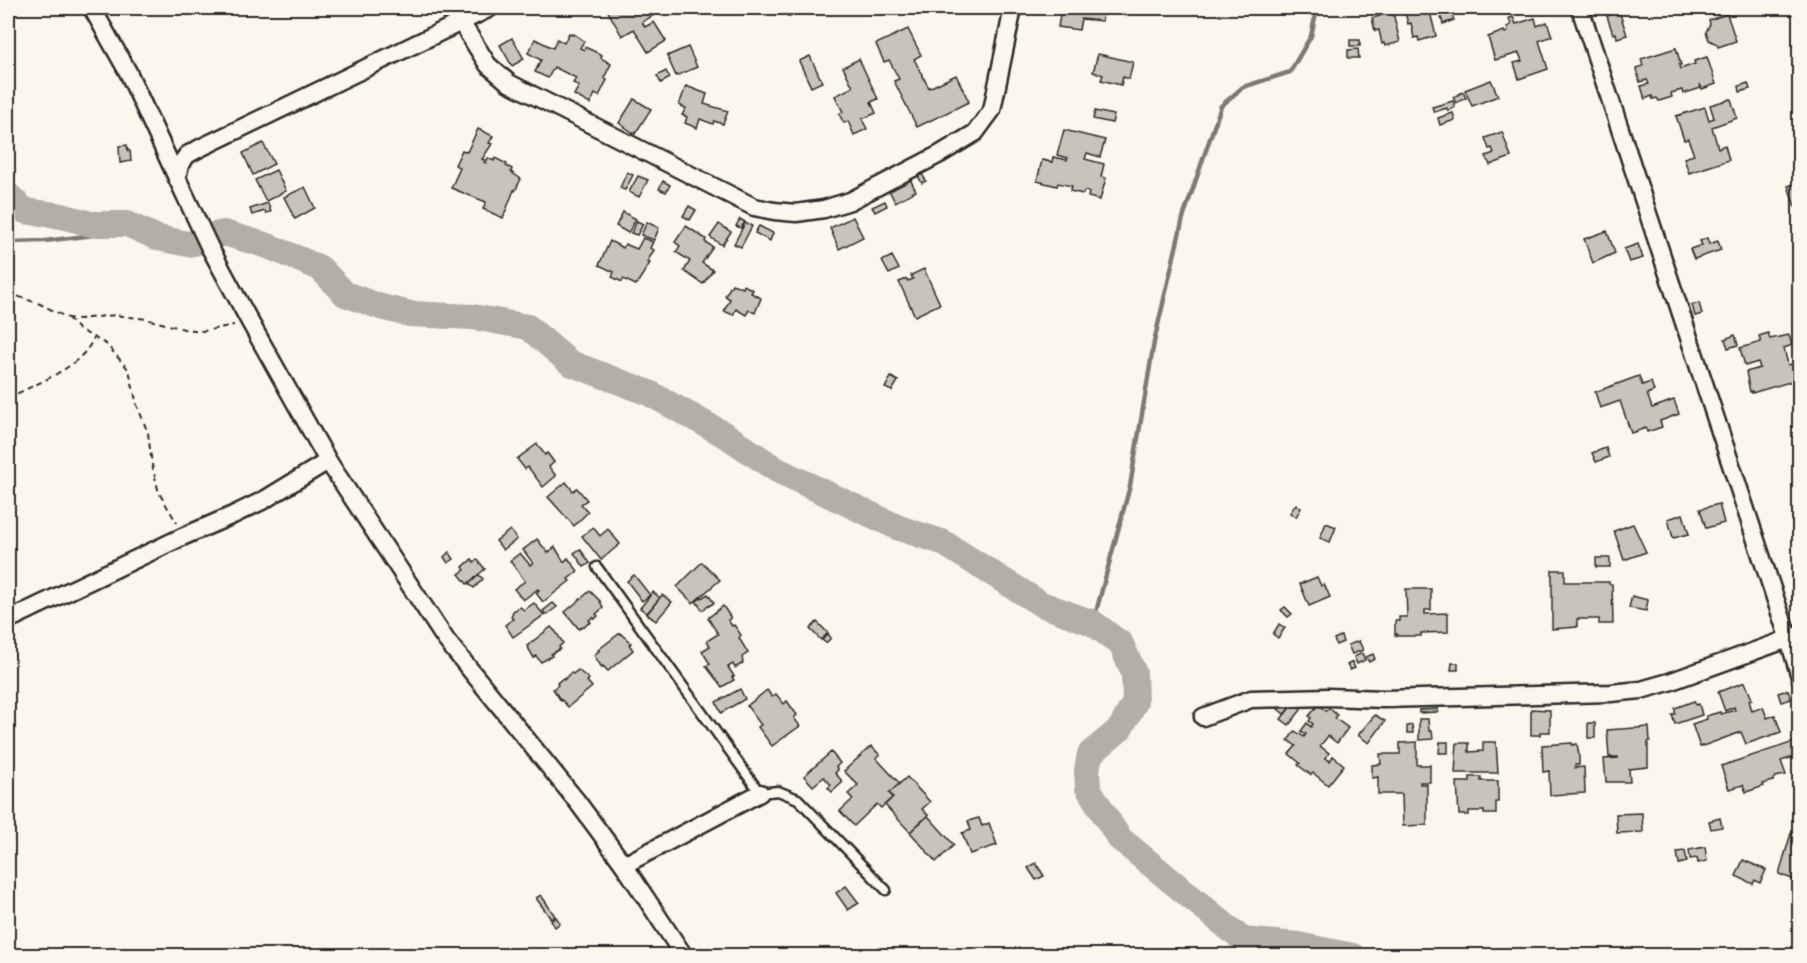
<svg xmlns="http://www.w3.org/2000/svg" width="1807" height="963" font-family="'Gochi Hand',sans-serif">
  <rect width="100%" height="100%" fill="#fbf7ec"/>
  <filter id="ink" filterUnits="userSpaceOnUse"><feTurbulence type="fractalNoise" baseFrequency=".0167" numOctaves="2"/><feDisplacementMap in="SourceGraphic" scale="12" xChannelSelector="R" yChannelSelector="G"/><feConvolveMatrix kernelMatrix="1 2 1 2 8 2 1 2 1" color-interpolation-filters="sRGB"/></filter>
  <g filter="url(#ink)">
    <g fill="none" stroke-linecap="round" stroke-linejoin="round">
      <g stroke="#7b7a75" stroke-width="4.5">
        <path d="M8,242L45,241L94,235L127,224"/>
        <path d="M1093,623L1130,486L1154,342L1183,218L1221,106L1243,87L1290,72L1311,36L1317,8"/>
      </g>
      <g stroke="#b1afa7" stroke-width="26">
        <path d="M8,195L25,211L62,216L91,224H127L158,238L188,244L198,242"/>
        <path d="M214,235L224,233L268,246L320,268L345,294L381,307L410,314L473,317L528,327L570,363L649,393L727,436L777,470L899,528L942,542L1041,604L1093,623L1121,644L1134,673L1135,702L1120,729L1090,754L1087,770L1088,788L1119,838L1243,940L1298,945L1353,956"/>
      </g>
    </g>
    <g fill="#c7c4bc" stroke="#2b2b2b" stroke-width="1.5">
      <path d="M606,8H666L642,22L645,27L654,22L666,41L648,52L634,29L622,36Z"/>
      <path d="M792,8H796L798,12L788,17L785,11Z"/>
      <path d="M1061,8H1104L1102,21L1081,19L1079,30L1058,27Z"/>
      <path d="M1378,8H1392L1400,42L1385,46L1384,43L1382,44L1379,30L1375,31L1372,18L1380,16Z"/>
      <path d="M1410,8H1429L1436,36L1419,41L1418,37L1414,38L1411,23L1408,24L1405,12L1411,11Z"/>
      <path d="M1438,8H1449L1454,20L1443,24Z"/>
      <path d="M1486,8H1504L1487,13Z"/>
      <path d="M1618,8L1627,35L1617,38L1616,33L1613,34L1607,16L1610,15L1608,10Z"/>
      <path d="M1727,14L1736,41L1718,47L1717,44L1709,40L1706,32L1710,24L1709,20Z"/>
      <path d="M1513,17L1516,24L1535,18L1537,26L1547,22L1552,36L1539,41L1548,69L1519,79L1514,63L1522,61L1519,53L1495,60L1488,37L1504,31L1505,33L1508,32L1507,27L1511,25L1509,18Z"/>
      <path d="M908,29L921,55L914,59L929,88L956,75L969,102L917,127L894,81L899,79L889,60L884,62L876,44Z"/>
      <path d="M569,33L573,35L574,34L584,41L580,48L584,50L585,47L602,55L601,58L611,64L604,78L607,80L599,96L595,94L590,104L574,95L579,86L573,83L576,78L554,67L548,78L535,72L541,60L528,53L535,39L553,48L557,39L564,43Z"/>
      <path d="M512,38L524,59L512,66L500,45Z"/>
      <rect x="1350" y="40" width="10" height="6"/>
      <path d="M688,47L697,67L676,76L667,56Z"/>
      <path d="M1676,48L1681,65H1679L1680,69L1695,64L1694,61L1707,57L1716,84L1702,89L1700,84L1701,88L1683,94L1682,90L1671,93L1672,97L1659,101L1657,98L1653,99L1652,96L1645,99L1641,86L1649,84L1647,80L1640,82L1636,68L1643,66L1641,59Z"/>
      <path d="M1358,49L1359,58H1348V50Z"/>
      <path d="M1098,54L1133,62L1129,79L1123,77L1121,85L1101,80L1103,75L1093,72Z"/>
      <path d="M810,56L822,82L811,87L799,61Z"/>
      <path d="M859,59L878,99L871,102L876,113L862,119L867,129L854,135L848,121L844,123L839,114L843,112L835,96L853,87L843,67Z"/>
      <path d="M666,71L670,78L661,83L657,76Z"/>
      <path d="M1491,80L1498,96L1472,106L1465,90Z"/>
      <path d="M1748,83L1750,89L1740,92L1739,86Z"/>
      <path d="M686,86L707,94L704,104L728,111L723,124L714,121L713,124L700,119L697,128L685,123L687,117L682,115L686,108L679,105Z"/>
      <path d="M1463,92L1466,98L1456,103L1453,97Z"/>
      <path d="M634,99L651,109L635,134L619,123Z"/>
      <path d="M1731,99L1737,118L1712,127L1718,148L1725,145L1729,160L1689,173L1684,158L1694,155L1688,139L1684,140L1676,116L1705,107L1709,120L1714,118L1710,105Z"/>
      <path d="M1453,101L1455,107L1451,109L1448,111L1447,108L1434,112L1432,107Z"/>
      <path d="M1095,111L1114,115L1112,123L1093,119Z"/>
      <path d="M1453,113L1455,120L1440,125L1438,118Z"/>
      <path d="M478,129L493,136L489,143L492,144L482,159L485,160L484,162L486,163L488,158L494,161L495,158L507,164L506,166L512,169L511,172L521,179L515,191L514,190L503,218L483,209L486,202L451,188L460,168L455,165L462,150L467,152Z"/>
      <path d="M1064,130L1105,140L1100,157L1087,153L1085,159L1104,164L1101,177L1106,178L1100,200L1088,197L1089,192L1084,191L1083,194L1070,191L1072,186L1058,183L1057,186L1037,181L1042,160L1052,162L1053,157L1067,160L1068,158L1057,155Z"/>
      <path d="M1502,132L1511,157L1490,165L1486,156L1494,153L1492,148L1489,149L1485,138Z"/>
      <path d="M263,143L274,164L253,175L243,153Z"/>
      <path d="M127,145L128,151H130L131,161L120,163L119,146Z"/>
      <path d="M276,170L286,191L266,201L255,180Z"/>
      <path d="M627,172L633,175L625,190L620,188Z"/>
      <path d="M922,174L926,181L922,183L918,176Z"/>
      <path d="M638,176L648,180L639,197L629,192Z"/>
      <path d="M910,179L916,191L895,202L889,190Z"/>
      <path d="M663,181L670,185L666,192L659,189Z"/>
      <path d="M1798,183L1800,206L1795,207L1788,186Z"/>
      <path d="M305,187L315,208L295,219L284,197Z"/>
      <path d="M885,201L887,206L875,212L872,207Z"/>
      <path d="M268,203L271,212L266,213L265,211L252,215L250,209Z"/>
      <path d="M689,206L696,210L690,220L683,216Z"/>
      <path d="M623,212L636,219L628,233L616,226Z"/>
      <path d="M853,217L863,237L839,249L830,228Z"/>
      <path d="M740,219L745,222L741,228L736,226Z"/>
      <path d="M637,221L643,224L637,235L631,233Z"/>
      <path d="M647,222L659,228L654,240L641,235Z"/>
      <path d="M745,223L752,226L741,247L734,244Z"/>
      <path d="M719,224L731,232L722,245L710,237Z"/>
      <path d="M686,226L706,239L705,242L713,247L702,263L713,270L703,284L684,271L690,261L676,252L680,246L675,242Z"/>
      <path d="M759,226L773,233L770,241L755,233Z"/>
      <path d="M1607,231L1615,253L1593,263L1584,239Z"/>
      <path d="M643,238L653,242L650,248L654,250L647,262L650,263L636,285L623,279L622,282L612,277L614,272L599,265L610,241L623,248L625,244L637,249Z"/>
      <path d="M1707,238L1709,244L1718,241L1721,250L1694,259L1690,249L1702,245L1700,241Z"/>
      <path d="M1638,244L1643,258L1629,262L1624,249Z"/>
      <path d="M892,256L899,269L889,274L882,261Z"/>
      <path d="M924,269L940,304L915,316L899,282L907,279L908,281L913,279L911,275Z"/>
      <path d="M732,284L743,288L744,285L753,290L751,293L761,298L755,313L749,310L746,315L736,309L733,315L724,311L730,299L725,296Z"/>
      <path d="M1699,303L1702,314L1695,316L1692,305Z"/>
      <path d="M1768,333L1770,339L1789,335L1792,345L1784,348L1788,365L1798,362L1800,379L1752,393V391L1750,392L1746,372L1760,368L1758,362L1745,366L1740,348L1761,342L1759,336Z"/>
      <path d="M1735,335L1738,345L1728,348L1725,339Z"/>
      <path d="M1639,376L1642,385L1651,382L1654,391L1647,394L1652,408L1674,400L1679,414L1660,421L1662,427L1647,432L1646,428L1631,433L1620,401L1600,408L1595,392Z"/>
      <path d="M891,377L898,381L892,391L885,388Z"/>
      <path d="M537,444L545,455L547,453L554,462L549,467L556,476L543,487L528,467L525,469L517,459Z"/>
      <path d="M1606,448L1609,457L1596,462L1592,453Z"/>
      <path d="M566,482L573,491L577,488L587,500L581,504L588,512L574,526L548,497Z"/>
      <path d="M1296,504L1301,508L1296,517L1290,513Z"/>
      <path d="M1719,504L1724,523L1706,528L1700,509Z"/>
      <path d="M1683,514L1689,534L1673,538L1668,519Z"/>
      <path d="M1326,523L1336,527L1330,542L1320,538Z"/>
      <path d="M1633,524L1646,552L1624,560L1614,531Z"/>
      <path d="M593,527L600,536L608,529L620,544L601,560L582,536Z"/>
      <path d="M510,530L517,539L503,550L496,541Z"/>
      <path d="M537,539L548,553L555,547L564,562L568,558L578,571L568,579L570,581L543,602L536,593L539,590L538,589L523,600L514,589L525,581L510,561L520,553L530,565L533,563L523,550Z"/>
      <path d="M580,549L590,563L584,567L574,553Z"/>
      <path d="M449,552L454,559L448,563L444,557Z"/>
      <rect x="1596" y="558" width="14" height="9"/>
      <path d="M472,559L474,562L477,559L485,569L467,584L459,574L465,570L463,567Z"/>
      <path d="M702,562L720,580L693,603L677,587Z"/>
      <path d="M1552,570H1565V582H1609V584H1612L1613,624H1599V619H1577V627L1552,629Z"/>
      <path d="M479,575L483,579L474,588L469,584Z"/>
      <path d="M634,575L650,595L642,601L627,581Z"/>
      <path d="M1317,577L1321,586L1324,584L1330,597L1309,606L1300,584Z"/>
      <path d="M1406,589H1431V610H1425V614L1448,613V632L1421,633V636H1397V634L1395,635V621H1399V617H1407Z"/>
      <path d="M590,591L600,601L603,608L596,614L598,616L595,619L593,617L589,620L591,622L579,629L565,612Z"/>
      <path d="M653,592L660,598L647,613L640,608Z"/>
      <path d="M708,594L714,603L702,610L696,601Z"/>
      <path d="M662,595L672,602L656,621L647,614Z"/>
      <path d="M1632,596L1648,600L1646,611L1629,608Z"/>
      <path d="M534,603L544,615L513,637L505,625L513,619L511,617L513,611L520,607L524,610Z"/>
      <path d="M553,603L557,607L546,615L543,611Z"/>
      <path d="M723,606L731,618L728,620L732,626L734,625L741,635L739,638L748,653L742,657L743,663L735,668L733,664L728,667L734,676L732,677L734,680L722,687L706,666L710,664L702,651L710,646L707,641L718,634L708,618Z"/>
      <path d="M1285,607L1292,614L1288,617L1281,610Z"/>
      <path d="M817,622L828,633L821,640L810,629Z"/>
      <path d="M1279,624L1285,628L1278,638L1273,634Z"/>
      <path d="M551,627L556,632L563,643L559,647L560,649L551,654L552,656L541,662L536,656L534,658L527,646Z"/>
      <path d="M620,633L631,643L629,644L633,650L608,671L603,666L602,668L594,655L599,651L598,650Z"/>
      <path d="M828,634L831,638L826,643L822,640Z"/>
      <path d="M1341,636L1343,642L1336,645L1334,639Z"/>
      <path d="M1359,641L1363,650L1352,654L1348,645Z"/>
      <path d="M1362,653L1365,660L1357,664L1354,657Z"/>
      <path d="M1373,654L1375,659L1369,662L1366,657Z"/>
      <path d="M1352,662L1355,668L1350,670L1347,665Z"/>
      <path d="M1452,663H1458V670H1451Z"/>
      <path d="M578,670L589,679L587,681L592,687L568,707L562,700L561,701L553,689L558,685L557,683L563,678L564,680L571,672L573,674Z"/>
      <path d="M1745,682L1752,699L1749,700L1752,711L1763,707L1767,718L1775,715L1781,732L1746,744L1741,732L1700,747L1692,724L1707,719L1706,716L1720,712L1721,714L1735,710L1734,707L1725,711L1718,692Z"/>
      <path d="M740,689L745,699L721,713L716,702Z"/>
      <path d="M767,690L772,697L776,694L784,704L787,701L797,715L794,718L800,726L772,746L758,727L761,725L747,706Z"/>
      <path d="M1788,690L1791,699L1781,702L1778,693Z"/>
      <path d="M1694,701L1696,705L1699,704L1702,715L1675,724L1672,715L1675,714V708Z"/>
      <path d="M1282,704L1289,709L1284,714L1278,709Z"/>
      <path d="M1293,704L1301,710L1289,725L1281,719Z"/>
      <path d="M1318,705L1326,711L1329,708L1337,715L1335,718L1348,728L1337,743L1328,736L1320,746L1329,753L1325,758L1330,761L1333,756L1344,765L1328,785L1313,773L1311,775L1298,765L1300,763L1289,754L1296,746L1288,740L1295,731L1304,737L1306,734L1301,731L1307,723L1311,727L1313,724L1309,721L1311,718L1309,716Z"/>
      <path d="M1438,709V712L1419,713V710Z"/>
      <path d="M1531,709L1550,710V732H1540V735H1531Z"/>
      <path d="M1375,715L1385,721L1369,743L1358,735Z"/>
      <path d="M1419,719H1428L1429,731H1432L1433,739L1419,740Z"/>
      <rect x="1588" y="723" width="7" height="15"/>
      <path d="M1412,725L1413,733H1407V726Z"/>
      <path d="M1649,727L1650,741L1648,742V767L1629,769L1630,782H1606L1604,759L1618,758V757H1609L1607,730Z"/>
      <path d="M1800,740V755L1781,761L1786,775L1775,777L1773,781L1763,784L1764,786L1746,792L1743,785L1729,789L1721,766Z"/>
      <path d="M1417,742V765H1430V782H1420V784H1427V825L1403,826L1402,794H1378V777L1372,778V765L1381,764L1380,754H1400V743Z"/>
      <path d="M1440,742H1448V753H1439Z"/>
      <path d="M1483,742H1496L1498,773H1455L1457,743H1469V752L1483,751Z"/>
      <path d="M1572,743V745L1577,744L1579,755V765H1575V768L1584,767L1585,793L1550,795L1549,771L1543,772L1542,745Z"/>
      <path d="M871,746L880,755L876,758L900,784L889,793L893,797L881,808L877,804L854,826L840,811L853,799L848,794L858,785L844,771Z"/>
      <path d="M831,752L840,763L836,767L838,770L835,773L843,782L832,792L828,788L831,785L824,777L813,786L804,776Z"/>
      <path d="M907,777L930,802L922,809L928,815L910,832L885,805L893,797L889,793Z"/>
      <path d="M1470,777H1481V781H1498V802H1496V814H1484V811H1469V815H1459L1457,782H1470Z"/>
      <path d="M1642,813L1643,832L1617,833L1616,814Z"/>
      <path d="M928,816L954,845L936,862L910,832Z"/>
      <path d="M979,818L982,826L989,823L997,845L970,854L962,833L971,830L968,821Z"/>
      <path d="M1720,818L1722,827L1711,829L1709,821Z"/>
      <path d="M1799,830L1800,865L1795,880L1779,874L1791,833L1797,836Z"/>
      <path d="M1705,847L1707,861L1698,863L1697,858L1690,859L1689,850Z"/>
      <path d="M1685,851L1687,862L1679,864L1677,852Z"/>
      <path d="M1743,860L1766,870L1760,883L1755,880L1753,884L1736,876Z"/>
      <path d="M1036,863L1044,876L1036,880L1028,868Z"/>
      <path d="M846,886L859,903L848,910L836,893Z"/>
      <path d="M541,895L555,916L551,919L536,898Z"/>
      <path d="M556,917L560,923L555,927L551,921Z"/>
    </g>
    <g fill="none" stroke-linecap="round" stroke-linejoin="round">
      <defs>
        <path id="lane" d="M597,567L760,793L778,791L798,799L886,890"/>
        <g id="street">
          <path d="M92,8L128,72L177,178"/>
          <path d="M490,8L200,148L187,155L180,165L177,178L209,246L250,322L328,461L446,640L576,800L624,865L684,956"/>
          <path d="M1580,8L1789,640L1800,677"/>
          <path d="M461,22L488,65L509,83L754,207L774,211L796,213L824,209L850,201L940,154L975,133L992,110L1013,8"/>
          <path d="M8,620L182,537L233,515L264,500L328,461"/>
          <path d="M1203,717L1251,699L1328,697L1384,699L1611,693L1641,690L1669,682L1799,635"/>
          <path d="M624,865L760,793"/>
        </g>
      </defs>
      <use href="#lane" stroke="#2b2b2b" stroke-width="13"/>
      <use href="#street" stroke="#2b2b2b" stroke-width="21"/>
      <g stroke="#2b2b2b" stroke-width="2" stroke-dasharray="6 4.5" stroke-linecap="butt">
        <path d="M8,293L40,304L68,318L80,319L115,315L146,319L184,329L204,331L234,325"/>
        <path d="M68,318L78,329L106,344L129,370L137,405L148,433L152,465L159,493L177,523"/>
        <path d="M8,398C35,384 82,368 94,337"/>
      </g>
      <use href="#lane" stroke="#fbf7ec" stroke-width="8"/>
      <use href="#street" stroke="#fbf7ec" stroke-width="16"/>
    </g>
  </g>
  <rect width="1807" height="963" fill="none" stroke="#fbf7ec" stroke-width="30"/>
  <rect x="15" y="15" width="1777" height="933" fill="none" stroke="#2b2b2b" stroke-width="2" filter="url(#ink)"/>
</svg>
